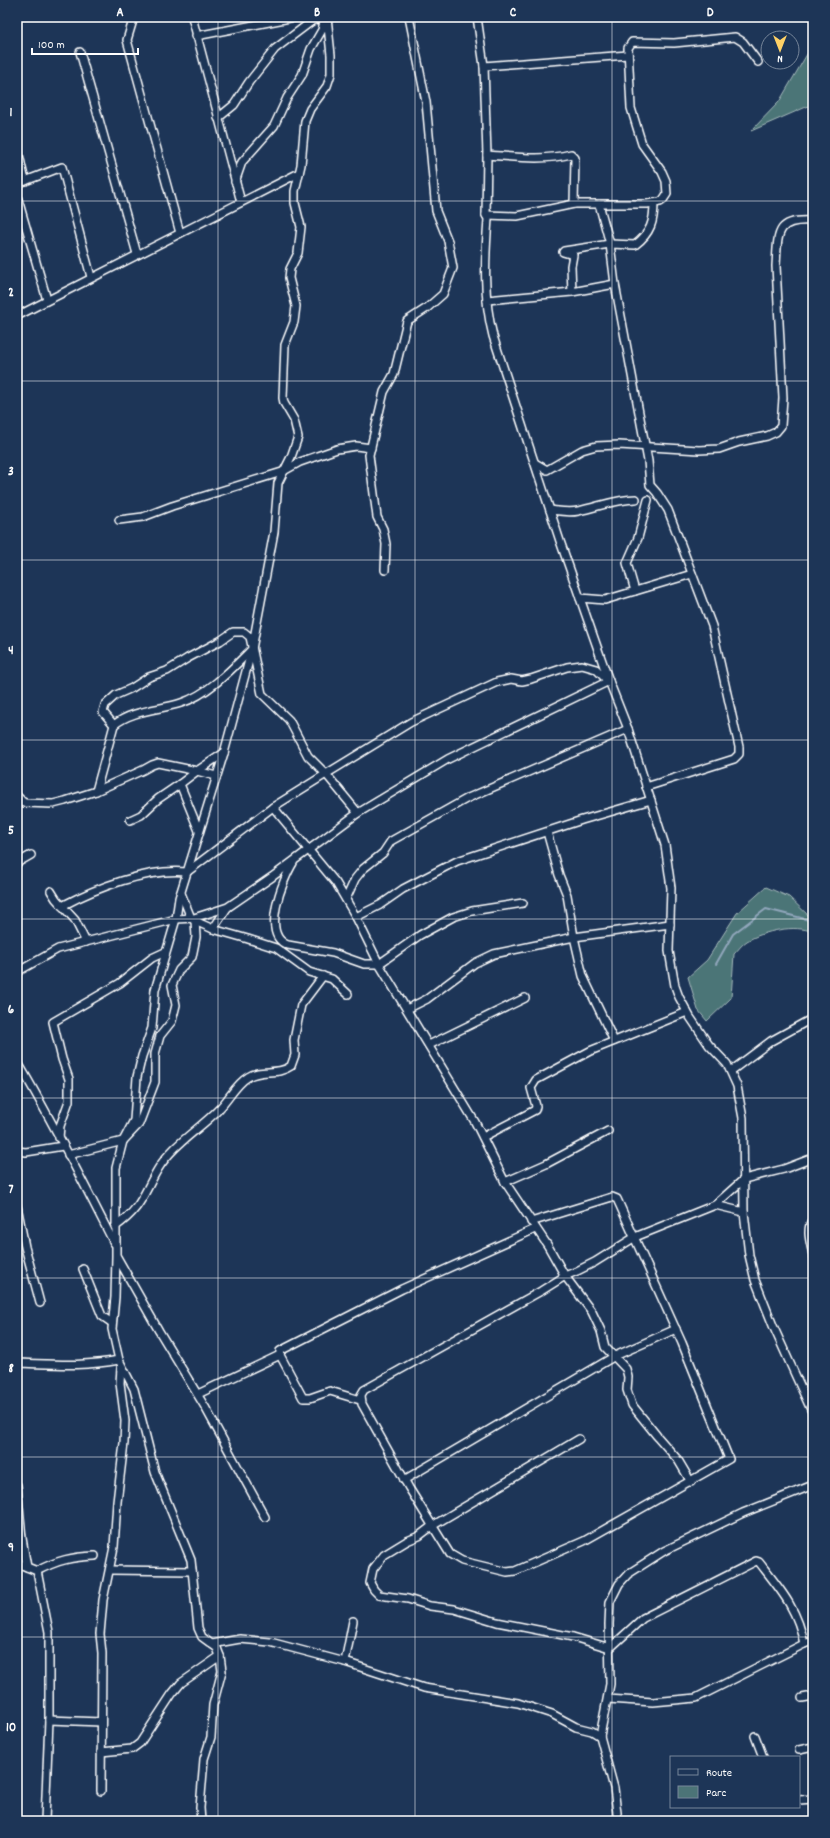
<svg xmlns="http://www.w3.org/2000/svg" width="830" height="1838" font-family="Dekko,sans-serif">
  <rect width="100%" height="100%" fill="#1d3557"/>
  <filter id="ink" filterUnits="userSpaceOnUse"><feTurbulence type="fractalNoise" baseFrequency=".025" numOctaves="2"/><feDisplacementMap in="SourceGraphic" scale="8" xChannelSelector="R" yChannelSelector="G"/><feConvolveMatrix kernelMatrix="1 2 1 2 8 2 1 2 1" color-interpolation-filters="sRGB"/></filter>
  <g filter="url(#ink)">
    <g fill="#4c7477" stroke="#a6babb">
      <path d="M813,44V104L751,131L779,102Z"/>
      <path d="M766,887L789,897L809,916H813V932C795,924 764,931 747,941C742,944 738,950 734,954L731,998L707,1021L698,1010L688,977L707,960L737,913Z"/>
    </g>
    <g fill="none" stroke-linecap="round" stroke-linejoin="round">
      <path stroke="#91a7bc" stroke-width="2" d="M716,964L733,934L766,909L813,921"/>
      <defs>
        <g id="minor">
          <path d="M134,17L127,40L180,233"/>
          <path d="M192,17L241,202"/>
          <path d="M477,17L484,66L487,155L486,215L488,219C485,259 483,297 493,336L560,541L609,681L628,729L665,845L671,888L669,951L675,986L679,997L690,1017L709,1045L727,1064L737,1086L743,1118L744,1212L749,1255L755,1280L774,1328L813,1414"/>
          <path d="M196,36L295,17"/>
          <path d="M80,52L137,254"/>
          <path d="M484,66L628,55"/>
          <path d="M218,118L234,105L249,82L275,49L312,21L325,17"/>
          <path d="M17,146L25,181"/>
          <path d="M487,155C516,157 543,161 571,154L575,158L574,204"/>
          <path d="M235,182L242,162L274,126L287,98L302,75L311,49L322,30L325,17"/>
          <path d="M17,184L62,167L91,277"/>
          <path d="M17,196L47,300"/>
          <path d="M599,204L610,244L615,284L648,461L650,485L657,493L668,510L712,626L739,747V754L734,759L646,787"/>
          <path d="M486,215L517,216L574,204H647L660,202L663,200L667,194L666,181L662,172L642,144L631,108L628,48L632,42L674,43L735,37L743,42L758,62"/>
          <path d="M572,292L571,266L573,255L563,252L564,251L610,244L635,245C651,233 654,221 654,203"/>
          <path d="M487,300L572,292L615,284"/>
          <path d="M17,316L299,173"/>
          <path d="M535,463L547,470L582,450L596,446L619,445L699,450L719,449L739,442L767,436L776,432L781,426L783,398L776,266C778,234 775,218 813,221"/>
          <path d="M550,510C559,511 569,513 578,511C598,507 616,499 636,499"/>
          <path d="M119,520L143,517L172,506L282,472L300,462L337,449L356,446L371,448"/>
          <path d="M385,570L386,544L383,529L377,517L369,455L384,392L394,374L407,321L427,308L443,294L453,268L448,241L436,211L426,102L409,17"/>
          <path d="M635,591L627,563L638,538L648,500"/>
          <path d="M580,598L605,600L692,574"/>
          <path d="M114,725L103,712L105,705L116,695L132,688L149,677L167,671L188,658L220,641L233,632H244L250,637L262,694L289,720L308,756L326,774L358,813"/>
          <path d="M96,791L114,725C132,710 159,710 181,703C207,695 231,670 250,651"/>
          <path d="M17,796L24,803L17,801"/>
          <path d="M24,803L53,804L65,801L96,791L143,770L152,765L158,763L197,771L224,753"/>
          <path d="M273,807L336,883L356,917L379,964L475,1122L505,1182L548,1246L565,1276L592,1312L601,1331L605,1347L626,1369L628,1377L627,1390L632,1405L657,1436L678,1460L691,1482"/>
          <path d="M130,820L141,815L158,799L180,784"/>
          <path d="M199,831L180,784L197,771L216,776"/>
          <path d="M547,832L559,875L567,895L574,937L583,976L614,1041"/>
          <path d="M17,863L31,855"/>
          <path d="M293,863C283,879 260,936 288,945L333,953L364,964H379L420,935L453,917L472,911L523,903"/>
          <path d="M51,891L56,899L75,920L86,942"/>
          <path d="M181,893L191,918L195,921L213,929L248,939L276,948L309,972L332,979L348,994"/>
          <path d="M346,899L355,879L363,869L383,853L391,841L468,798L628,729"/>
          <path d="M62,906C96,888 147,868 187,872L273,807L326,774L411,722L497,682L511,679L522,681L531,679L567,667L582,665L596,669L607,680"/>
          <path d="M356,917L380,905L403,889L457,861L582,820L651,800"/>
          <path d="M213,929L227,908"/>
          <path d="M17,972L58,949L176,919L194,918L228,907L272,877L358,813L448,759L609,681"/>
          <path d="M407,1009L427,999L475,963L494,954L574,937L670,924"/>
          <path d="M429,1045L525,998"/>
          <path d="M17,1061C52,1120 83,1182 114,1243"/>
          <path d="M731,1071L771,1041L813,1018"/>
          <path d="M483,1137L535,1110L536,1106L531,1088L536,1080L590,1051L687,1012"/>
          <path d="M59,1138L60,1126L69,1101V1079L62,1059L53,1022L120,983L152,958L165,952"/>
          <path d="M17,1151L26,1152L63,1146"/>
          <path d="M68,1155L123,1141L139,1124L155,1082V1054L160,1036L172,1021L176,1005L172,985L179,970L192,957L196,937L195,921"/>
          <path d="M505,1182L546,1164L608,1131"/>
          <path d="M715,1205L744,1179L784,1169L813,1158"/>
          <path d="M17,1206L25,1247L40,1303"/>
          <path d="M813,1219C805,1229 811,1244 813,1255"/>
          <path d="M531,1222L612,1197L617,1199L682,1343L729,1459L584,1541L515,1571L507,1572L462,1561L450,1554L409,1488L362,1404L361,1395L364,1390L541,1291L565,1276L577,1271L595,1262L635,1237L715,1205L744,1212"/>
          <path d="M115,1227C142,1208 143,1194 158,1169C173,1144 200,1129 219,1109C229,1099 236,1084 248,1077C261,1068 277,1076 291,1066L295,1055L294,1040L301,1005L323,976"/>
          <path d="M117,1257L159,1331L205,1407L265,1517"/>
          <path d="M83,1269L102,1316L112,1323"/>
          <path d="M17,1363C53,1364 82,1367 119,1360"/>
          <path d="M198,1394L280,1355"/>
          <path d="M360,1400L330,1391L310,1398H303L280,1355V1351L402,1289L535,1229"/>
          <path d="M579,1439L432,1526L419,1536L407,1541L384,1555L373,1569L370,1583L374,1590L379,1595L408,1599L430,1606L454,1609L497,1622L573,1637L610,1648L643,1618L756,1561L759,1562C780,1589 798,1609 804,1644"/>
          <path d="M404,1480L615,1356L676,1329"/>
          <path d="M17,1485L22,1538L27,1567L37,1571L49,1632V1720L45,1821"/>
          <path d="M17,1563L27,1567"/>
          <path d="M110,1570L192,1571"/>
          <path d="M37,1571C58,1560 72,1557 95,1556"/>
          <path d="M212,1644L240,1639L270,1642L345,1662L424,1688L518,1703L552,1714L576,1727L592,1731L600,1736"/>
          <path d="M345,1662L353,1621"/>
          <path d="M802,1698L813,1696"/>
          <path d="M608,1699L653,1702L696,1698L804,1644L813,1641"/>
          <path d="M49,1720L101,1722"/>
          <path d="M755,1736L763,1757"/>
          <path d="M799,1750L813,1747"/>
          <path d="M101,1752L132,1749L140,1743L172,1694L181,1683L220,1656"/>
          <path d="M101,1791L102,1653L100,1634L103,1600L114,1547L117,1502L124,1443L125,1421L120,1383L121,1368"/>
          <path d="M799,1800L813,1799"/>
          <path d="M201,1821L200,1808L204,1759L211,1737L213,1705L222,1671L220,1656L217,1648L202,1637L198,1628L191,1560L155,1472L134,1389L119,1360L112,1329L115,1297L116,1256V1168L123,1141L134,1120L137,1077L142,1056L152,1028L155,990L176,919L179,898L224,753L252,649L274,532L278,483L291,457L298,437L294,420L284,403L283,398L285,345L294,322L296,306L289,278L290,269L298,253L301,227L295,203V191L301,165L305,121L310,109L327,86L331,74V55L327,17"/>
          <path d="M618,1821L614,1788L600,1736L610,1684L609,1624L610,1602L619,1584L628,1574L664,1551L743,1513L813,1485"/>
        </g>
      </defs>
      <use href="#minor" stroke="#fff" stroke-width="10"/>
      <use href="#minor" stroke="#1d3557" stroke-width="7"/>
    </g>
  </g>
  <path fill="none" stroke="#fff" stroke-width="1" stroke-opacity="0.55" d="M218,17V1821M415,17V1821M612,17V1821M17,201H813M17,381H813M17,560H813M17,740H813M17,919H813M17,1098H813M17,1278H813M17,1457H813M17,1637H813"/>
  <rect width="830" height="1838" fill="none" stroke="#1d3557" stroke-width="44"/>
  <rect x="670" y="1756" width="130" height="52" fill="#1d3557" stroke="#77869a"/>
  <rect x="678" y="1769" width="20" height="6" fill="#1d3557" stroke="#77869a"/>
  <text x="706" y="1776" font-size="12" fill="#ffffff">Route</text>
  <rect x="678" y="1786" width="20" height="12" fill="#4c7477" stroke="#77869a"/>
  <text x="706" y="1796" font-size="12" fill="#ffffff">Parc</text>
  <g transform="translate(780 50) rotate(180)"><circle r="19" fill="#1d3557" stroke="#77869a"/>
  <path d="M0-3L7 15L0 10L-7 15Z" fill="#ffd166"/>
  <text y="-6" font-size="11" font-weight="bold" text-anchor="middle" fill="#ffffff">N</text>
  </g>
  <path d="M32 48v6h106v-6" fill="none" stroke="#ffffff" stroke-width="2"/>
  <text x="38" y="48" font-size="12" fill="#ffffff" stroke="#1d3557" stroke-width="3" paint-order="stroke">100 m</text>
  <rect x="22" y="22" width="786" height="1794" fill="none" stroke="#fff" stroke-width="1.5"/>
  <g font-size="13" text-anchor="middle" font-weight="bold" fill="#fff">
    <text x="120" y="16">A</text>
    <text x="317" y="16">B</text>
    <text x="513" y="16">C</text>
    <text x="710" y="16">D</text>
    <text x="11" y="116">1</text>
    <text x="11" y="296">2</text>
    <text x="11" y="475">3</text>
    <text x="11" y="654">4</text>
    <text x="11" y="834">5</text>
    <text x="11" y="1013">6</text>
    <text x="11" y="1193">7</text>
    <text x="11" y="1372">8</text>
    <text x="11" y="1551">9</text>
    <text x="11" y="1731">10</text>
  </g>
</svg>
